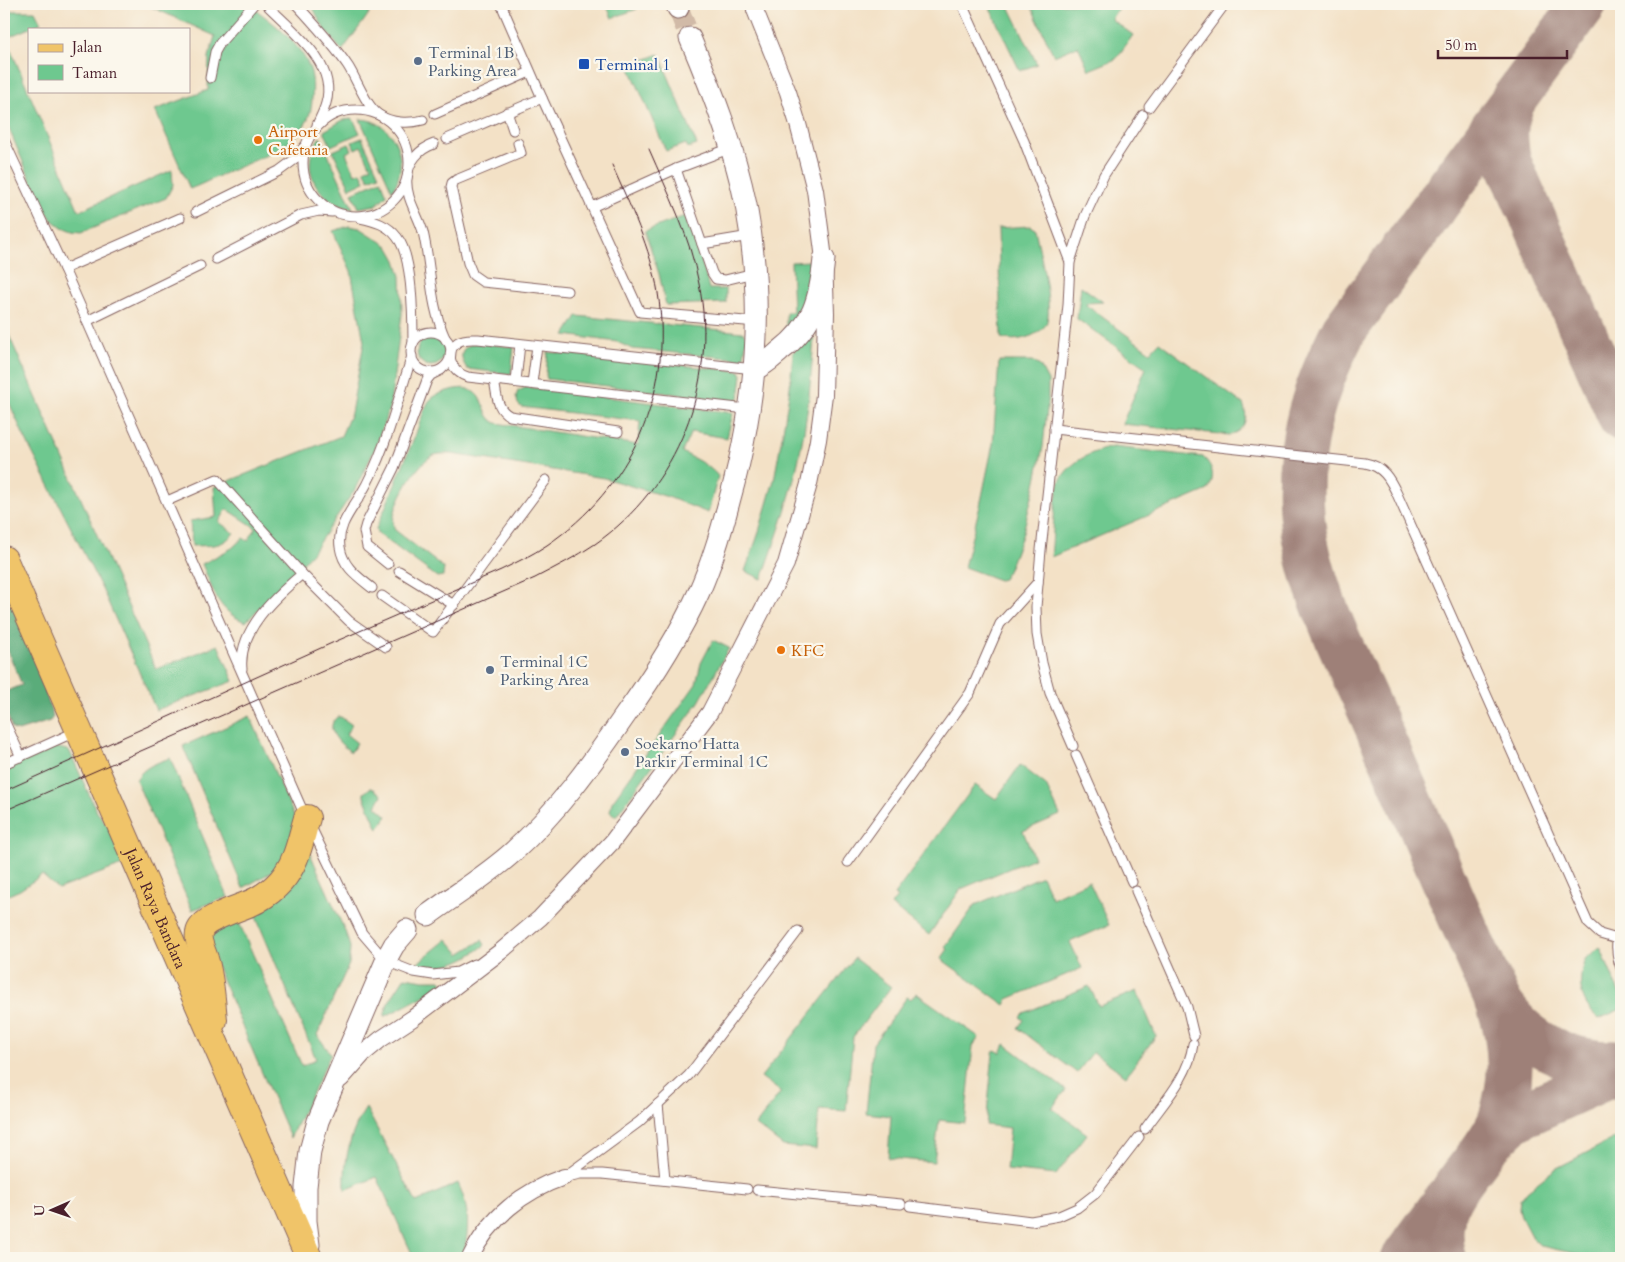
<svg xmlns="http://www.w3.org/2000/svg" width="1625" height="1262" font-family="Cardo,serif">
  <rect width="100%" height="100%" fill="#fbf7ec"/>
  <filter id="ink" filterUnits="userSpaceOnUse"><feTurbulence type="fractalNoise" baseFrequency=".02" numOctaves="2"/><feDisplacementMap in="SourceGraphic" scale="10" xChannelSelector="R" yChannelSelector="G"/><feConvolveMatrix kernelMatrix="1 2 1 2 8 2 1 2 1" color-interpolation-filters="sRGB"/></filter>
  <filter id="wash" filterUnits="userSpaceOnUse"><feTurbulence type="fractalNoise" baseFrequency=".0096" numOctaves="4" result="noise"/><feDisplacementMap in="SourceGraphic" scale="20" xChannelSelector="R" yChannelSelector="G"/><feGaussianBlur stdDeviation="1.12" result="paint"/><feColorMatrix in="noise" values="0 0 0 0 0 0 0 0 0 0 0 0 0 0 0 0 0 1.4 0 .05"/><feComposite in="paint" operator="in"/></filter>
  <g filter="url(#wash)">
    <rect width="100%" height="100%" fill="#f3e1c6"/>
    <g fill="#6ec88f" stroke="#5c745d">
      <path d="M145,4H247C269,18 304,46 311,72C313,81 313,90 312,99C312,114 305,129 293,139C277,153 254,160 235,169C220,175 205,183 190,189L155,110L208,90L209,57L215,36Z"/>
      <path d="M311,4H376L342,51L323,27Z"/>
      <path d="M606,4H634L637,9L612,18Z"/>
      <path d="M988,4H1008L1037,64L1020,71Z"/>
      <path d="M1030,4H1121L1111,19L1133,35L1116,59L1089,70L1078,46L1054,56Z"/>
      <path d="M4,11H35L41,23L6,38L79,211L172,170L173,185L166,198L81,233L72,232L62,228L52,220L39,200L4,117Z"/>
      <path d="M659,54L697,145L688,148L686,144L666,151L629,66Z"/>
      <path d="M353,119L360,133L331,146L324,131L343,120Z"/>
      <path d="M360,119C396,120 411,164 392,191Z"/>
      <path d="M320,137L353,209C317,202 297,168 320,137Z"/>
      <path d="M362,138L379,175L369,179L364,170L371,167L361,146L355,149L352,142Z"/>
      <path d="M349,144L352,150L346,153L355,174L361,172L365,181L350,188L333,151Z"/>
      <path d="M381,180L387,195L376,205L359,208L352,193Z"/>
      <path d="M685,216L699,250L709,289H726V303L666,305L659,274L645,231Z"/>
      <path d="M349,226L360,228L388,246L396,260L401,276L402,314L390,406L375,449L354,491L312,553L246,622C217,612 213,589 202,564L232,548L243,538L248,541L256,528L227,509L219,522L234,533C221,548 211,545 192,546L190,521L216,517L214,487L341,436L351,413L364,342L351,271L333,231Z"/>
      <path d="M1030,226L1035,229C1039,249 1054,307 1046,324C1042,331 1037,333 1031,336C1020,340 1012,341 1001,338L998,228Z"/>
      <path d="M810,261L811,290L805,314L786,337V312H793L791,262Z"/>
      <path d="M1081,286L1103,302L1087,303L1086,305L1150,352L1159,342L1243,404C1249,418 1245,431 1229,435L1122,424L1146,368L1077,319Z"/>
      <path d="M577,316L743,332L747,337L744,357L741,359L632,349L617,342L565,335Z"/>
      <path d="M4,324L156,669L218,645L234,681L156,710L104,593L23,434L4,391Z"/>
      <path d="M810,336L814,339C811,373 809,408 802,442C794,489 778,534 762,579L745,571L757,538L774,480L783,431L790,387L793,352Z"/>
      <circle cx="431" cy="352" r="14"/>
      <path d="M476,343L514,347L511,374L467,369C459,356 459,347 476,343Z"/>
      <path d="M548,352L740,371L742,375L739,398L735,401L547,379L546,375Z"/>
      <path d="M999,361H1032L1040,366L1048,381V400L1043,447L1035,485L1022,536L1008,571L1003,579L999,580L964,567L980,506L993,444Z"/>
      <path d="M527,387L733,413L727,438L691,432L682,452C695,459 709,465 718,476L708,513L668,497L604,478L452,454C446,454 437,453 432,456C416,464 386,513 395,530L444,568L443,576L437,577L377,533L376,529C390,497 403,465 416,433C419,425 425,407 429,401C435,393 459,386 468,389C487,396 481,416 496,423L638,445L640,421L521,407L518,404L516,396L518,391Z"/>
      <path d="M1113,447L1203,457C1214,467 1215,478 1208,490L1051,557C1053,540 1054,492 1061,479C1072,460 1093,451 1113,447Z"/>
      <path d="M713,640L729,648L699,702L616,816L610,812L612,802L696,684L701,663Z"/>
      <path d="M250,716L296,820L282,866L243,888L183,746Z"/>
      <path d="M337,717H341L352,725L346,734L357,743L351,752C341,745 323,729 337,717Z"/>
      <path d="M55,747L67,750L70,752L97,812L114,833L128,863L58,889L42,875L20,890L4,897V769Z"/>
      <path d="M170,758L228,897L192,910L136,780C143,767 156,763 170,758Z"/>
      <path d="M1020,765L1046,785L1060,815L1023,831L1034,858L961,889L929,935L891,905L897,897L894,895L975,785L996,799Z"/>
      <path d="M370,788L374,789L382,795L376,806L387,816L378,829L364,797V793Z"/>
      <path d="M308,849L345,931L350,947L349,964L317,1035L331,1054L290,1138L206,942L205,931L237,918L302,1066L316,1059L254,912Z"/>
      <path d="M1042,876L1052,898L1089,881L1109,925L1070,942L1082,968L1008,999L1005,1005L941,959L948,949L945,947L975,905Z"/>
      <path d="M447,939L460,954L482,940L485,945C461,963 445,969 415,965Z"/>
      <path d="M1600,947L1621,997V1009L1599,1019C1579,1002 1577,982 1585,959Z"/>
      <path d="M854,958L891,987L853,1037L846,1111L819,1109L816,1149L783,1146L756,1125L781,1092L761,1077Z"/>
      <path d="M405,977L424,980H441L443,983L441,987L384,1017L388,1003Z"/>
      <path d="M1089,986L1099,1006L1137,991L1156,1036L1126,1076L1093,1052L1077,1073L1018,1028L1024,1020L1020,1017L1024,1013Z"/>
      <path d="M916,993L979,1037L973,1046L965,1123L939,1120L934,1162L888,1158L891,1116L866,1113L873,1044L907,997L911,999Z"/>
      <path d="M1005,1044L1066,1090L1052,1108L1087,1134L1056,1175L1006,1170L1010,1128L986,1125L993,1053L995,1050L1001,1053Z"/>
      <path d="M366,1108L416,1202L458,1183C470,1209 470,1231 462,1258H414L377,1177L345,1190C344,1161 349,1133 366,1108Z"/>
      <path d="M1621,1135V1258H1595L1541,1246L1532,1238L1521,1217L1519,1208L1520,1200L1527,1191L1555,1169Z"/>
    </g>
    <path fill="#5aac7a" stroke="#526652" d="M4,582L27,633L53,717L50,721L18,731L12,729L4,705V692L22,685L4,642Z"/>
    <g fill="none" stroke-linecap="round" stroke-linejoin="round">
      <g stroke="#9e8078" stroke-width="46">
        <path d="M1514,99C1503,122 1504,137 1508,161L1621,418"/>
        <path d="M1498,1001C1526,1044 1570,1066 1621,1063"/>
        <path d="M1487,1145L1510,1123L1522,1115L1621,1070"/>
        <path d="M1404,1258L1447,1199"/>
        <path d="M1444,1258C1427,1196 1476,1173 1499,1124C1503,1115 1505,1104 1507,1094C1513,1062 1509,1033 1498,1001C1455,907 1415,812 1373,717C1343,648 1304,580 1301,504C1298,438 1315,387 1344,330L1584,4"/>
      </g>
    </g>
  </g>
  <g filter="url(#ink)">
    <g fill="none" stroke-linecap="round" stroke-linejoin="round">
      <path stroke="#d1baa7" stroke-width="21" stroke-dasharray="21 11" stroke-linecap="butt" d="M678,8L690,38"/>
      <defs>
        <g id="service">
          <path d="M266,4C290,29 338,63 326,103C324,111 320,118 317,125"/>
          <path d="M296,4C314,24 333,44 348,66C357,80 366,106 379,115C391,123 409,124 423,120"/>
          <path d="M501,4L542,98L640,312L757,322"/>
          <path d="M962,4L1024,141L1070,262"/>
          <path d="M210,78L215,52L220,43L254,4"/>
          <path d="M1149,107L1225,4"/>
          <circle cx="356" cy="163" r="53"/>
          <path d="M507,112L513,130"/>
          <path d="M435,114L530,72"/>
          <path d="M447,139L542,98"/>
          <path d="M4,140L64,269L305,816"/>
          <path d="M518,143L521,153L456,180L452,183L451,187L468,263L473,275L483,282L567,291"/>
          <path d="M434,144C419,149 408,162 407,178C405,198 418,214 423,232C432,270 429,303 446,340"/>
          <path d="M676,169L712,273L716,279L725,280L754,273"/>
          <path d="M592,207L676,169L731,148"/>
          <path d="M196,212L279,171L294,160L304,147"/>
          <path d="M360,218C375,221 388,225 397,237C413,256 413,319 413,344"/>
          <path d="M702,244L750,236"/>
          <path d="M216,259L301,215L319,211L332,212"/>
          <path d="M64,269L180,218"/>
          <path d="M87,321L200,266"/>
          <circle cx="431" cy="352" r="20"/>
          <path d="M494,380C497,394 496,409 510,416L618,432"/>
          <path d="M516,381L520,344"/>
          <path d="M532,383L537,346"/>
          <path d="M746,414L738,408L468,377C453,373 442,353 458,342C464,338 471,339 478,339L754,369"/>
          <path d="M1054,429L1365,463C1383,466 1390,479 1397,494L1588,923L1600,934L1617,939"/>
          <path d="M167,501L217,479L302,574L349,621L386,647"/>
          <path d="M388,564L367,547L364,531L366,524L394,468L427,380L431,375L441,370"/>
          <path d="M399,571L454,605"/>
          <path d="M372,588C357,576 343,567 340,547C337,527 350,512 360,496C385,454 397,402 412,356"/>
          <path d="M382,596L433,632L546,480"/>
          <path d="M242,669C238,630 275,597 302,574"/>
          <path d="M4,720L21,757"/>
          <path d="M1073,746L1050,693L1042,663L1037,634L1036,607L1041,550L1068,305L1070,262L1085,216L1104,175L1143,115"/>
          <path d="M1076,755L1132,882"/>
          <path d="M4,764L77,731"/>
          <path d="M311,827L362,933L386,961L414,972L433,975L458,972L474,964"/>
          <path d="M848,862L970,693L1000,624L1038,582"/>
          <path d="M1136,891L1187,1007L1194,1036"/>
          <path d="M1621,939H1617C1616,950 1617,958 1621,968"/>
          <path d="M658,1104L665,1180"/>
          <path d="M1145,1129C1163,1103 1189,1077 1193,1044"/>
          <path d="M564,1177L639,1122L689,1075L798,931"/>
          <path d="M567,1177L580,1174H602L747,1189"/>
          <path d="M757,1190L901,1204"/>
          <path d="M910,1206L1031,1221L1059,1216L1077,1208L1095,1194L1139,1137"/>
        </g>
        <g id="minor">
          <path d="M341,1079L364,1053L381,1039L413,1018L500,952L540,918L612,842L710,712L786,564L809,484L818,440L824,395L826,313L824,259L815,190L798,124L788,92L755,10"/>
          <path d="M470,1258C489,1218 523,1191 564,1177"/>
        </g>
        <g id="tertiary">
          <path d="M676,4L678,8"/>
          <path d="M755,369C765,365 772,358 780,351C813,326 820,299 824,259"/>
          <path d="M428,915C455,895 489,874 513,852C556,813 591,765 624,717C652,678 679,636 699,592C712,563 721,533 729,502C757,402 765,307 746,205C734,147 713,92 690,38"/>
          <path d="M309,1245L306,1221V1187L310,1151L318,1121L389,954L394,945L407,930"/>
        </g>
        <g id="primary">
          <path id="s1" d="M4,559L309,1258"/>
          <path d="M214,1020C212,1000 211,978 205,959C203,951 197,942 199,933C202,917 243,908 257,900C266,895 274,889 281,881C297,863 300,841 307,818"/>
        </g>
      </defs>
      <use href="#service" stroke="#856361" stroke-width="11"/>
      <use href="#minor" stroke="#856361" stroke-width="18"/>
      <use href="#tertiary" stroke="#856361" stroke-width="23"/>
      <use href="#primary" stroke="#856361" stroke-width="28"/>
      <use href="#service" stroke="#fff" stroke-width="9"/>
      <use href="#minor" stroke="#fff" stroke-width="16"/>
      <use href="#tertiary" stroke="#fff" stroke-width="21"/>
      <use href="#primary" stroke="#f0c469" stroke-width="26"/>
      <g stroke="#4a1f2b" stroke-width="1">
        <path d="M4,791L332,643L501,570C517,562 532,555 547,545C631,488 674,393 658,293C651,248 630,206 612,165"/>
        <path d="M4,811L535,578C556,567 576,557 595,544C677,487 719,382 699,284C690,236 668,193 649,149"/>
      </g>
    </g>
  </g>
  <g fill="#5c6f8a" stroke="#fbf7ec" stroke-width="2">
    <circle cx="418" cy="61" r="5"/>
    <circle cx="490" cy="670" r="5"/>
    <circle cx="625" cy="752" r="5"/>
  </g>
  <rect fill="#1a4fb4" stroke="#fbf7ec" stroke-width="2" x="578" y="58" width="12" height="12" rx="2.5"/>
  <g fill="#e8710a" stroke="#fbf7ec" stroke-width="2">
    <circle cx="258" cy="140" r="5"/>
    <circle cx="781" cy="650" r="5"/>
  </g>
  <g text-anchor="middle" stroke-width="4.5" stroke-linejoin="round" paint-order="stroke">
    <g font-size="16" fill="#4e5e75" stroke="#fbf7ec" text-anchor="start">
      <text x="428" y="58">Terminal 1B<tspan x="428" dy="18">Parking Area</tspan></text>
      <text x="500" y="667">Terminal 1C<tspan x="500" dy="18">Parking Area</tspan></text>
      <text x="635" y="749">Soekarno Hatta<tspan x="635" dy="18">Parkir Terminal 1C</tspan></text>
    </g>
    <g font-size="16" fill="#164399" stroke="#fbf7ec" text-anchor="start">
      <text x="595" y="70">Terminal 1</text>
    </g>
    <g font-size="16" fill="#c56008" stroke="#fbf7ec" text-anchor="start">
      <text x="268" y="137">Airport<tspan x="268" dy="18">Cafetaria</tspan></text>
      <text x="791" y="656">KFC</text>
    </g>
    <g font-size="16" fill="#4a1f2b" stroke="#fbf7ec">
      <text dy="6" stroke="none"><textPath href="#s1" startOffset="381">Jalan Raya Bandara</textPath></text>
    </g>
  </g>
  <rect width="1625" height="1262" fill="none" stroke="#fbf7ec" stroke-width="20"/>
  <rect x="28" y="28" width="162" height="65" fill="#fbf7ec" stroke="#b4a19f"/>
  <rect x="38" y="44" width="25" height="8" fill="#f0c469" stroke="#b4a19f"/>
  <text x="72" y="52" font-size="15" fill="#4a1f2b">Jalan</text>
  <rect x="38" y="65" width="25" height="15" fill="#6ec88f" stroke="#b4a19f"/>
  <text x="72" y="78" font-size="15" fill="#4a1f2b">Taman</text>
  <g transform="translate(52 1210) rotate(268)" stroke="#fbf7ec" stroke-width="4" paint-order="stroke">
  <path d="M0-4L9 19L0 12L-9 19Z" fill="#4a1f2b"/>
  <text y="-8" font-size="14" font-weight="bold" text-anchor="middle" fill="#4a1f2b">U</text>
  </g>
  <path d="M1438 50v8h129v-8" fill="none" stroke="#4a1f2b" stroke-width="2.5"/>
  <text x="1445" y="50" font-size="15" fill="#4a1f2b" stroke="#fbf7ec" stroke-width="4" paint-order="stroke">50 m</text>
</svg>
